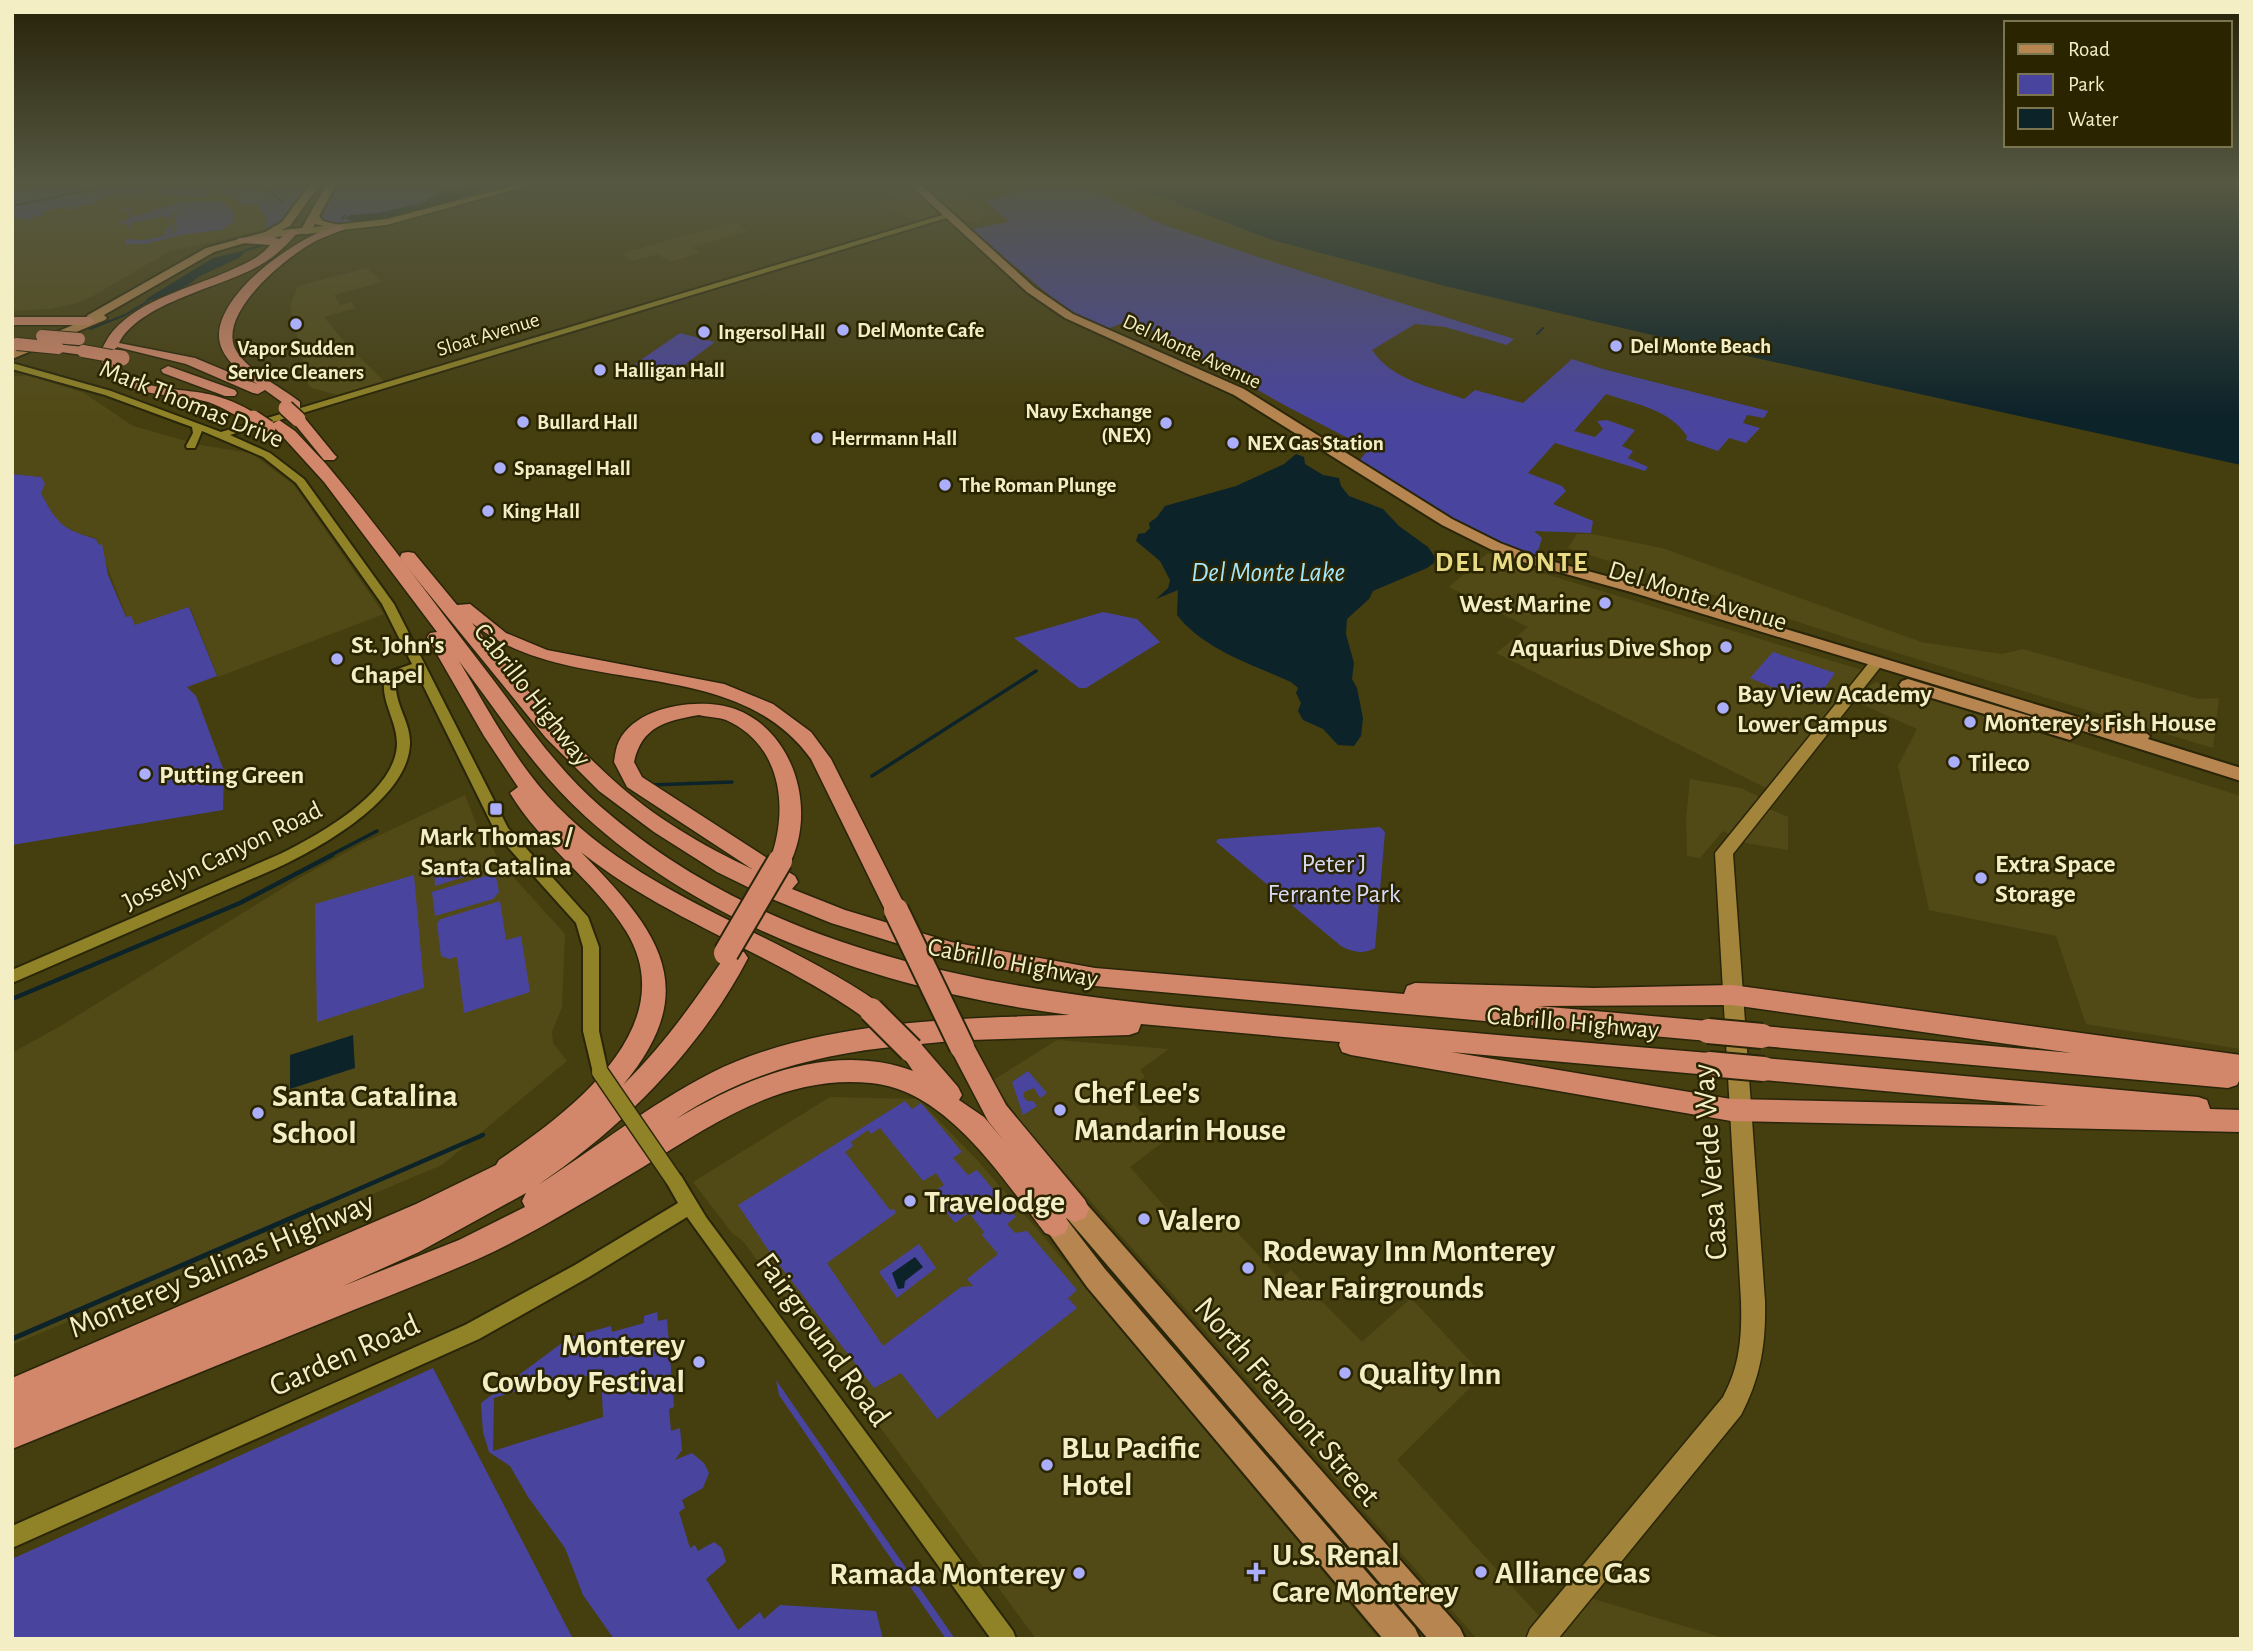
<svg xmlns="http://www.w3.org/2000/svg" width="2253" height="1651" font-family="'Alegreya Sans',sans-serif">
  <rect width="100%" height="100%" fill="#453e0f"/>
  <g fill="#524a16">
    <path d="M12,183H309L282,226L170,251L93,296L73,304L50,309L12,311Z"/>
    <path d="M874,183H952L987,213L978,223L945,214L918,222L884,203L900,198Z"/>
    <path d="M735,222L748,231L692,247L700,253L669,262L658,254L632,261L622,253Z"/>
    <path d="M367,268L382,282L334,295L340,305L351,302L355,308L324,317L345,343L385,382L337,395L309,387L290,306L298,286Z"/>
    <path d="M27,375L84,393L133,426L200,445L251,453L294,485L384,614L218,677L190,607L135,625L127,618L96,538L77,533L56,521L41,493V477L12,474V377Z"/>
    <path d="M1577,534H1592L1662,548L1921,642L2002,654L2023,649L2199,699L2219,698L2213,748L1854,640L1568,548Z"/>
    <path d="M1488,553L1522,567L1869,672L1850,697L1876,682L2241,796V1049L2086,1024L2056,936L1929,910L1898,766L1917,729L1848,698L1774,792L1496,653L1528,627L1449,587Z"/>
    <path d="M1690,779L1741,788L1766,800L1762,806L1788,817V850L1746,843L1723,831L1700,858L1687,856L1686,819Z"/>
    <path d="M465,795L479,831L491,844L499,861L565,934L562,1007L552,1032L553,1043L567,1061L442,1165L12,1345V1053L64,1024L296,880L363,843Z"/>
    <path d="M1057,1040L1169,1049L1140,1070L1145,1077L1123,1093L1167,1139L1130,1167L1188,1233L1217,1210L1280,1279L1291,1270L1362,1342L1411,1298L1483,1375L1397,1460L1549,1627L1577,1594L1727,1639H1477L1025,1127L992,1081Z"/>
    <path d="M830,1097L918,1099L977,1160L1043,1236L1379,1639H1036L743,1241L732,1233L693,1182Z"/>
  </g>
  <g fill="#49459e" fill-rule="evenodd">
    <path d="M198,183L212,194C195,202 176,194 157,195L158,191L143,192L142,198L135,200L142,194C127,194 105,192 93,204L74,206L79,208L63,210L71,206L39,212L47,214L37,217L36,215L32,216L36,217L23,221L24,218H12V191C74,182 135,183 198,183Z"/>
    <path d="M208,183H312C301,199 288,230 266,228L267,219L257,204L245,205Z"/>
    <path d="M338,183H525C479,194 361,236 320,220Z"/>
    <path d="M1016,183H1079L1162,224L1261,258L1514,339L1507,345L1445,327L1415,324L1372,350C1392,380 1431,387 1464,399L1475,390L1523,403L1572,359L1603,369L1768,411L1764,418L1747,415L1743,423L1760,428L1746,443L1729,438L1718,451L1686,440L1687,436C1669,409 1635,404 1606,394L1574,431L1595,437L1603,429L1597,421L1607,420L1635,430L1622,446L1633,451L1628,458L1648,467L1645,471L1555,443L1528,473L1562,486L1566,491L1553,504L1593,521L1591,533L1534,531L1542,538L1536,557C1467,533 1419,500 1358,462L1369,449L1286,406L1132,319L1105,330L1074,316L971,229L1009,222L986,201L1023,190Z"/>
    <path d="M202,200L203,203C216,198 225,202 234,212V222L221,230L186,234L145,244H126V239L145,240L164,236L166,229L172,226L170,223H165L172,222L174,228L169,234H172L177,228L174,216L180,212L171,213V218L166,219L165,216L130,223L128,231V223L119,226V223L130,218L129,210L119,212L130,205L132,217L177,203Z"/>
    <path d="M680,333L715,342L668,377L629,368Z"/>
    <path d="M12,474L41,477L45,484L41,493C57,524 62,529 96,539L99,545L102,544L108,575L126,617L131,616L135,625L189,607L217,676L187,687L196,696L224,771L223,810L12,845Z"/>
    <path d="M1103,612L1137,619L1160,642L1086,688H1079L1014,638Z"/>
    <path d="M1773,652L1835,673L1814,704L1750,678Z"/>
    <path d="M1380,827L1385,832L1375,948C1363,955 1352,952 1341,946L1216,842L1218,839Z"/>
    <path d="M469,860L471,875L435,886L434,870Z"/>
    <path d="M414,875L424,988L317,1022L315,904Z"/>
    <path d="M489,875L496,877L499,892L493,899L435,916L432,892Z"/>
    <path d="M500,901L506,940L521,936L530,992L464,1013L457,957L449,959L441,956L437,923L441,919Z"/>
    <path d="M1028,1071L1047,1093L1040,1098L1034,1088L1024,1092L1023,1096L1027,1101H1033L1037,1106L1023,1115L1012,1082Z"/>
    <path d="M905,1101L912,1109L921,1103L962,1152L953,1158L968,1175L977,1170L1016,1217L1007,1224L1015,1233L1027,1231L1077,1290L1068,1298L1077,1308L937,1419L901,1373L874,1388L771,1254L738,1205ZM880,1128L923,1181L936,1173L944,1185L931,1193L955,1223L969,1213L984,1232L982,1235L998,1254L967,1279L973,1286L961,1287L883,1346L827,1263L896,1213L894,1209L890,1210L845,1152L853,1146L851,1142L868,1130L871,1134Z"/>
    <path d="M919,1244L936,1268L897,1298L879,1272Z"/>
    <path d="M657,1312L658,1321L667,1319L674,1407L669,1409L671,1431L680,1428L682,1450L675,1460L692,1453L704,1463L709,1473L703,1488L682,1500L685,1508L679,1512L690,1548L695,1545L698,1551L714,1542L722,1548L726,1562L706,1579L738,1630L760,1612L764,1619L780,1605L876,1611L883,1639H614L583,1595L565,1548L528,1497L510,1466L489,1452L483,1432L481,1403L570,1337L611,1326L612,1332L644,1323V1316ZM601,1372L603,1417L493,1451L494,1398L556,1379V1385Z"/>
    <path d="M433,1368L573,1639H12V1559Z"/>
    <path d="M776,1380L955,1639H946L779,1395Z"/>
  </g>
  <g fill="#0d232a">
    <path d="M475,183H520C504,186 487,189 472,194C446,201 367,232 345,218L351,215L378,213L422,203L445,190Z"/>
    <path d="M1113,183H2241V465L1652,335L1449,287L1272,240L1165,199Z"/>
    <path d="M246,250L239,258L198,277C189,287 161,298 148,301L146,299L213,258Z"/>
    <path d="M1296,454L1304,457L1305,464L1323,475L1339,478L1341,486L1349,496L1383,509L1399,526L1428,547L1435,557L1434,563L1427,568L1373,591L1369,599L1347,619L1346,634L1354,663L1352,679L1357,688L1363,718L1361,736L1354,746L1338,745L1323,729L1303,720L1298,711L1301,703L1296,693L1298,688L1291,682C1253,665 1203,649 1177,615L1178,590L1156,599L1168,588L1170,580L1160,561L1136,541L1138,534L1145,533L1150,528L1149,523L1157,517L1165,506L1236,486L1284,464Z"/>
    <path d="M353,1035L355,1068L290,1089V1055Z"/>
    <path d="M915,1257L923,1267L905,1281L904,1288L898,1289L892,1273Z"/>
  </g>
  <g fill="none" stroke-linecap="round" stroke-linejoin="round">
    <g stroke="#0d232a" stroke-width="2">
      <path d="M226,183L267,189L282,202"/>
      <path d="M12,206L104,187L131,188L180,183"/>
      <path d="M342,219L345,215"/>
      <path d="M246,250L268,244"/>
      <path d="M90,329L125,315L148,301"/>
      <path d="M1537,334L1543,328"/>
    </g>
    <g stroke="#0d232a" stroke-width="3.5">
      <path d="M872,776L1036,671"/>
      <path d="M651,785L732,782"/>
      <path d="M329,856L377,831"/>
    </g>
    <g stroke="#0d232a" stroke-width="4.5">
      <path d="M12,999L240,903L332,855"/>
      <path d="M315,1208L483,1135"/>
    </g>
    <path stroke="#0d232a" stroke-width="5" d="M12,1339L319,1206"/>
    <defs>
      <g id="tertiary">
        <path d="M946,214L953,216L230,435L270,453L304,479L394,604L508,828L588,917L599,947V1031L608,1072L606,1077L600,1079L594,1077L583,1031V947L576,923L497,835L416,671L400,677L396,682C394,704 411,722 410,744C408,799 320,848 277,868L12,983V970L280,854C319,835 396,792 397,744C397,721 382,704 384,681L392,671L412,664L382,604L296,483L263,457L202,431L195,448H187L186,446L193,433L192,427L105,395L12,369V363L111,391L221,432Z"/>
        <path d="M674,1172L680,1174L706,1217L1013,1631L1016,1639H991L687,1217L589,1277L479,1339L12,1548V1526L465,1325L575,1265L678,1203L665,1180L668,1174Z"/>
      </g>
      <g id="secondary">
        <path d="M523,183H538L387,225L306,234L301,231L306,228L387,219Z"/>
        <path d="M1877,657L1885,662L1882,665L1733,854L1765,1301C1766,1343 1761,1377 1741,1415L1558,1639H1526L1530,1629L1723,1397C1740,1366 1742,1336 1741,1301L1715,853L1872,659Z"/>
      </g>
      <g id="primary">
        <path d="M311,183H321L290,226L281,230L302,228L327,183H337L319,216L323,221L343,226V230L315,224L310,233L259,239L214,252L104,315L107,318L105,320L12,359V350L83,321L88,315L206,248L265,232L282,222Z"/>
        <path d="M908,183H919L1035,288L1073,314L1244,389L1452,519L1500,543L1536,557L1643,586L2088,720L2102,719L2115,712C2118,713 2148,734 2150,736L2148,739L2241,768V781L1979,698L1631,592L1526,563L1490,549L1442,525L1234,395L1065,318L1027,292Z"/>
        <path d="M1908,679L2076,730L2079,734L2070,740L1902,689L1899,685L1902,681Z"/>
        <path d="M1075,1197L1084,1201L1460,1628L1465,1639H1428L1066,1217L1063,1209L1066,1201Z"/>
        <path d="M1055,1212L1064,1216L1105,1269L1415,1628L1420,1639H1383L1087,1287L1042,1224L1046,1216Z"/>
      </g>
      <g id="motorway">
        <path d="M339,225L345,228L343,230C335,233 326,236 318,240C289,254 213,315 237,352C252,374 280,386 300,402V408H290L265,390L258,394L253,393L186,364L117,347L113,355C125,392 176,387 208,394C226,398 242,405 258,415L260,418L253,422C237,418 224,407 208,402C170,392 114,400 99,355C103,347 107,338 113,331C141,299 191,288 229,271C244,264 260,258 270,245L243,243L237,240L239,238L274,237L279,239L292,229L298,232C285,248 270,261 251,270C215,288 138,305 119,343L195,358L257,384C241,373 218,356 219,334C221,289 300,235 339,225Z"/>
        <path d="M12,317H89L95,321L89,325H12Z"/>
        <path d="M58,344L83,347L90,351L83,355L53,351L51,348Z"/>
        <path d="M168,366L235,390L237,393L235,396H225L163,373L161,370Z"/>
        <path d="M298,415L303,416L334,454L337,457L334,460H324L293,422L291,419L293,416Z"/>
        <path d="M279,420L295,431L326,464C382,531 434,603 488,673C523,719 557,769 601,807C797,978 1063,997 1310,1019C1443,1030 1576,1042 1709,1053L1718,1057L1721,1064L1718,1071L1709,1075L1451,1052L1731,1099L2048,1106L1764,1080L1755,1077L1752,1069L1755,1061L1764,1058L2198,1097L2207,1100L2210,1109L2241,1110V1132L1731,1121L1351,1055L1342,1052L1339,1045L1340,1042L1141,1024L1138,1032L1129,1035L971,1040L1006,1105L1085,1200L1089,1209L1085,1218L1075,1222L1066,1218L1069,1224L1065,1233L1055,1237L1045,1233C1002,1178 947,1090 871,1083C784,1074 714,1123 643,1167C589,1199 535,1233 478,1259C428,1281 375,1301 324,1322C220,1364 116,1407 12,1449V1378L416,1204L496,1165L499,1160C568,1113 685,1027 626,931C594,880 541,845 510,793L518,787L484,736L427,637L430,633L437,632L324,482L274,427L272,424ZM459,661C499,714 536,772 586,817C716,935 899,993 1070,1015C957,1018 814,1021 711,1073C650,1104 596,1148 538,1185C623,1127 700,1050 748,958L744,952L736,949L728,952C696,999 664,1045 623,1085C706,986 655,928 581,852C667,921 773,953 863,1017L871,1020L879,1017L883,1010L879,1003C775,931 648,899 557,806C516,764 489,711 459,661ZM952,1041L950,1047L953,1054L988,1121L1004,1141L984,1117L959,1100L962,1095L958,1087L921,1044ZM901,1046L899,1050L913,1071C832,1041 746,1078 676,1119C745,1073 819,1054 901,1046ZM526,1193L522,1201L525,1207L459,1240L343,1286L419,1252Z"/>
        <path d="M408,552L414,553L457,605L470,604L506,633L547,650L724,684L773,704L811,732L831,759L907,910L904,916L896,919L888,916L811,759C732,650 570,702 472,623C517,677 560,732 612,779C652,816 703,846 752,869L627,787L614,762C615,755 616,747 619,741C637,705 701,697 735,709C795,731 818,812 788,867L782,868L795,876L798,882L792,889L845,910L951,942L1095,968L1404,994L1407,986L1415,983L1594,988L1732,985L2241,1055V1077L2237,1085L2228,1088L1762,1046L1753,1043L1750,1036L1753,1029L1762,1026L2072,1053L1732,1005L1538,1006L1708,1021L1717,1024L1720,1031L1717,1038L1708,1041L1095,986L951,960L831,923L772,899L717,872L654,832L599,791L546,738L402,561L400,557L402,553ZM699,715C707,717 718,717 726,720C782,745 789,809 770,860L642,777L634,762C642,726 666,721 699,715Z"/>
      </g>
    </defs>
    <use href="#tertiary" stroke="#292509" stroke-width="4"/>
    <use href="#secondary" stroke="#292509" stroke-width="3"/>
    <use href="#primary" stroke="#292509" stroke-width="4"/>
    <use href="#motorway" stroke="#292509" stroke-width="3"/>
    <use href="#tertiary" fill="#8f8227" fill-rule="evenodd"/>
    <use href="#secondary" fill="#a3843b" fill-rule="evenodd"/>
    <use href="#primary" fill="#b78550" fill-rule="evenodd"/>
    <use href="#motorway" fill="#d2876b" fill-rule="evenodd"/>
    <defs>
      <path id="tertiary-bridge" d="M600,1072L674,1180"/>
      <g id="motorway-bridge-far2">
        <path d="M42,336L79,339"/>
        <path d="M17,344L58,348"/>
        <path d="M83,351L122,358"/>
      </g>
      <g id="motorway-bridge-far1">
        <path d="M114,357L122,358"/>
        <path d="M286,408L298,419"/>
        <path d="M253,418L268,428"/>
      </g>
      <g id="motorway-bridge">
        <path d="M896,910L962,1047"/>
        <path d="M726,953L780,861"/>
        <path d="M871,1010L911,1050"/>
        <path d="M1708,1031L1762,1036"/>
        <path d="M1709,1064L1764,1069"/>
      </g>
    </defs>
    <use href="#tertiary-bridge" stroke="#292509" stroke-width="19" stroke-linecap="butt"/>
    <use href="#motorway-bridge-far2" stroke="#292509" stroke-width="14" stroke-linecap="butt"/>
    <use href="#motorway-bridge-far1" stroke="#292509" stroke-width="18" stroke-linecap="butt"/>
    <use href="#motorway-bridge" stroke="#292509" stroke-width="28" stroke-linecap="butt"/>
    <use href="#tertiary-bridge" stroke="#8f8227" stroke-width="16"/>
    <use href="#motorway-bridge-far2" stroke="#d2876b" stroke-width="12"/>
    <use href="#motorway-bridge-far1" stroke="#d2876b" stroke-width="15"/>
    <use href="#motorway-bridge" stroke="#d2876b" stroke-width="24"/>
  </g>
  <linearGradient id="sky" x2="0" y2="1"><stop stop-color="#262208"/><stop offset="0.44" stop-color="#565842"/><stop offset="1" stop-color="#565842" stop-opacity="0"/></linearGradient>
  <rect width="2253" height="414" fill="url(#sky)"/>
  <g fill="#abaffb" stroke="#2a2500" stroke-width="2.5">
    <circle cx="296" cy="324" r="7"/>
    <circle cx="843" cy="330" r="7"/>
    <circle cx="704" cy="332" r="7"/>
    <circle cx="1616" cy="346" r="7"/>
    <circle cx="600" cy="370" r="7"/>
    <circle cx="523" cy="422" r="7"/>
    <circle cx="1166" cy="423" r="7"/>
    <circle cx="817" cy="438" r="7"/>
    <circle cx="1233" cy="443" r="7"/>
    <circle cx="500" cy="468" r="7"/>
    <circle cx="945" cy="485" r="7"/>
    <circle cx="488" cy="511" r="7"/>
    <circle cx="1605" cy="603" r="7"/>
    <circle cx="1726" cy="647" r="7"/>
    <circle cx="337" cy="659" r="7"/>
    <circle cx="1723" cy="708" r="7"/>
    <circle cx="1970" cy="722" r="7"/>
    <circle cx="1954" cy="762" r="7"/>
    <circle cx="145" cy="774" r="7"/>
    <rect x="489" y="802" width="14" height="14" rx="3.5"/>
    <circle cx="1981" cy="878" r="7"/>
    <circle cx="1060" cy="1110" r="7"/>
    <circle cx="258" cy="1113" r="7"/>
    <circle cx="910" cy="1201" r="7"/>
    <circle cx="1144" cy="1219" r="7"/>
    <circle cx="1248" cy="1268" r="7"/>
    <circle cx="699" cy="1362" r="7"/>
    <circle cx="1345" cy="1373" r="7"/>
    <circle cx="1047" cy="1465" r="7"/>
    <path d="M1252.5 1561.5h7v7h7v7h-7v7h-7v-7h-7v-7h7z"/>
    <circle cx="1481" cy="1572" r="7"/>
    <circle cx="1079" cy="1573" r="7"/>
  </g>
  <g text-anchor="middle" stroke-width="5" stroke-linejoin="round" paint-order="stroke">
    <g font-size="21" font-weight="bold" fill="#f3eec4" stroke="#2a2500" text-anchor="start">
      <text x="857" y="337">Del Monte Cafe</text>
      <text x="718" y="339">Ingersol Hall</text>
      <text x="1630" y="353">Del Monte Beach</text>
      <text x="296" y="355" text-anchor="middle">Vapor Sudden<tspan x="296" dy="24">Service Cleaners</tspan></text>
      <text x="614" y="377">Halligan Hall</text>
      <text x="1152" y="418" text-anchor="end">Navy Exchange<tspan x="1152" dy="24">(NEX)</tspan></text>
      <text x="537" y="429">Bullard Hall</text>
      <text x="831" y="445">Herrmann Hall</text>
      <text x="1247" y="450">NEX Gas Station</text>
      <text x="514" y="475">Spanagel Hall</text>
      <text x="959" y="492">The Roman Plunge</text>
      <text x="502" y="518">King Hall</text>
    </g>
    <g font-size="21" fill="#f3eec4" stroke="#2a2500">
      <text transform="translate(488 334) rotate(-17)" y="7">Sloat Avenue</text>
      <text transform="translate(1192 351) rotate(25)" y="7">Del Monte Avenue</text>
    </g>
    <g font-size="26" fill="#f3eec4" stroke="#2a2500">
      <text transform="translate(192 403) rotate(22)" y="9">Mark Thomas Drive</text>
      <text transform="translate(1698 595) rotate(17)" y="9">Del Monte Avenue</text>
      <text transform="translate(533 694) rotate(52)" y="9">Cabrillo Highway</text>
      <text transform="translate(222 855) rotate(-26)" y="9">Josselyn Canyon Road</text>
      <text transform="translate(1013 962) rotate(11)" y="9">Cabrillo Highway</text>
      <text transform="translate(1573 1022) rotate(5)" y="9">Cabrillo Highway</text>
    </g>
    <g font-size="26" font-weight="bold" fill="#f3eec4" stroke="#2a2500" text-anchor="start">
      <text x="1591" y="612" text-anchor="end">West Marine</text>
      <text x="351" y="653">St. John's<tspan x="351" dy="30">Chapel</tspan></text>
      <text x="1712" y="656" text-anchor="end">Aquarius Dive Shop</text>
      <text x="1737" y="702">Bay View Academy<tspan x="1737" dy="30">Lower Campus</tspan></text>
      <text x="1984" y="731">Monterey’s Fish House</text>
      <text x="1968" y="771">Tileco</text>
      <text x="159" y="783">Putting Green</text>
      <text x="496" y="845" text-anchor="middle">Mark Thomas /<tspan x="496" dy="30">Santa Catalina</tspan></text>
      <text x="1995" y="872">Extra Space<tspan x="1995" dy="30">Storage</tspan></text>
    </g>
    <g font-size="26" fill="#d7daf5" stroke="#2a2500">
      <text x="1334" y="872">Peter J<tspan x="1334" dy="30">Ferrante Park</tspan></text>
    </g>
    <g font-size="28" font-weight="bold" letter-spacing="2" fill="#e8db84" stroke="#2a2500">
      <text x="1512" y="571">DEL MONTE</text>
    </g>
    <g font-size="28" font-style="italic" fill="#a2e5fc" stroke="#2a2500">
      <text x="1268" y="581">Del Monte Lake</text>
    </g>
    <g font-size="32" font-weight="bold" fill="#f3eec4" stroke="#2a2500" text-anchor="start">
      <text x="1074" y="1103">Chef Lee's<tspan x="1074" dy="37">Mandarin House</tspan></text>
      <text x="272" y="1106">Santa Catalina<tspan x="272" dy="37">School</tspan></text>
      <text x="924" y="1212">Travelodge</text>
      <text x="1158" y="1230">Valero</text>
      <text x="1262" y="1261">Rodeway Inn Monterey<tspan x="1262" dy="37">Near Fairgrounds</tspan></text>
      <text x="685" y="1355" text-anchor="end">Monterey<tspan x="685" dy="37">Cowboy Festival</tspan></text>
      <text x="1359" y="1384">Quality Inn</text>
      <text x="1061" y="1458">BLu Pacific<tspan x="1061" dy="37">Hotel</tspan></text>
      <text x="1272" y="1565">U.S. Renal<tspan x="1272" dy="37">Care Monterey</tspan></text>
      <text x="1495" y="1583">Alliance Gas</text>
      <text x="1065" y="1584" text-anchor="end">Ramada Monterey</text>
    </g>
    <g font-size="32" fill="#f3eec4" stroke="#2a2500">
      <text transform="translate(1709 1162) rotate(-94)" y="11">Casa Verde Way</text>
      <text transform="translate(221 1264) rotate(-23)" y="11">Monterey Salinas Highway</text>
      <text transform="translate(824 1339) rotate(54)" y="11">Fairground Road</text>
      <text transform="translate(344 1354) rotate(-24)" y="11">Garden Road</text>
      <text transform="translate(1288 1401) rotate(49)" y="11">North Fremont Street</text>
    </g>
  </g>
  <rect width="2253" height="1651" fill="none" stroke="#f3eec4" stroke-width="28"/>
  <rect x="2004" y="21" width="228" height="126" fill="#2a2500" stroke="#7a754e" stroke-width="2"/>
  <rect x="2018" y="44" width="35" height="10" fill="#b78550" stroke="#7a754e" stroke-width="2"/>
  <text x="2068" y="56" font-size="21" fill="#f3eec4">Road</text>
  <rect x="2018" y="74" width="35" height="21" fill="#49459e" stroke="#7a754e" stroke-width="2"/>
  <text x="2068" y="91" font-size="21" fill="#f3eec4">Park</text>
  <rect x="2018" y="108" width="35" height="21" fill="#0d232a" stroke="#7a754e" stroke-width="2"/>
  <text x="2068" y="126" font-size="21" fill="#f3eec4">Water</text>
</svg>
